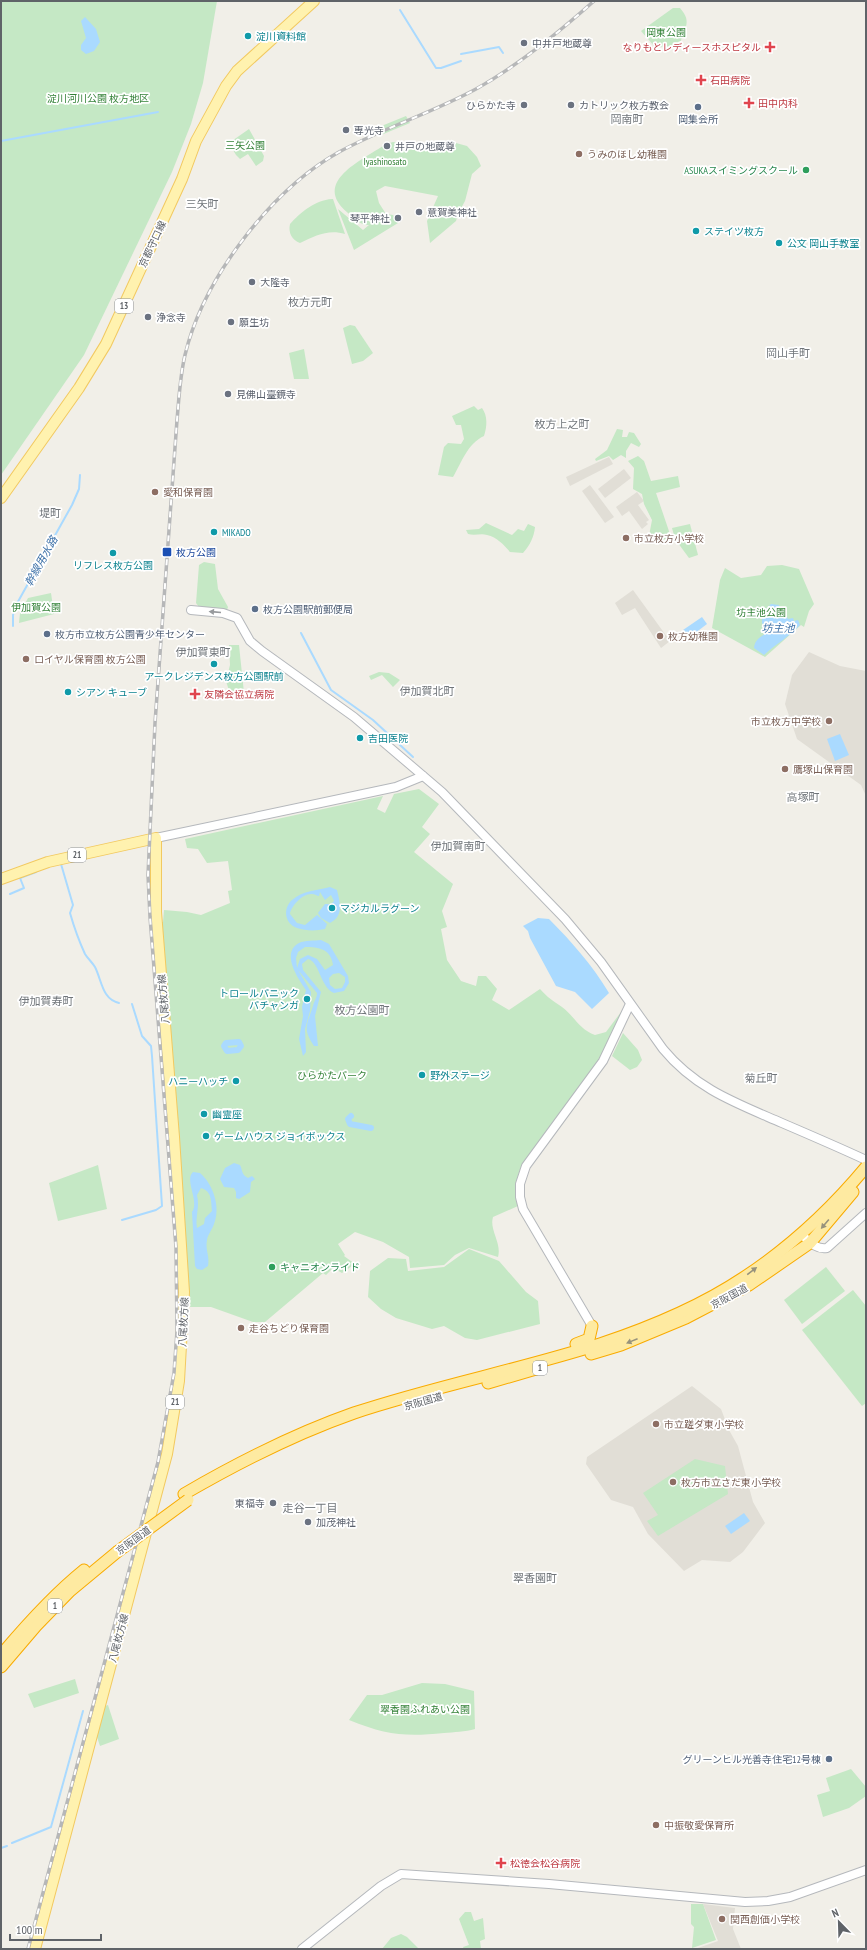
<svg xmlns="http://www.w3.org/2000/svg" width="867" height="1950" font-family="'PT Sans Narrow','Noto Sans JP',sans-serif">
  <rect width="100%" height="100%" fill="#f1efe8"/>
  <g fill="#e1ded6">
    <path d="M609,457L613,464L570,486L566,477Z"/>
    <path d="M624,469L631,478L605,498L598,489Z"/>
    <path d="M590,485L614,517L605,523L582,491Z"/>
    <path d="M637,492L644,501L638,505L649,520L646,522L648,524L642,529L629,511L622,516L616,507Z"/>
    <path d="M633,590L670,641L661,648L635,608L622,615L615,603Z"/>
    <path d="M809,652L840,666L866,671V796L861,785L797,739L785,704L792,675Z"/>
    <path d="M692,1386L721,1409L729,1430L738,1446L753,1502L765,1523L743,1552L730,1562L702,1560L684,1571L648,1534L633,1507L611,1500L586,1464L587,1457Z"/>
    <path d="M703,1904L735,1908L733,1929L741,1949H695L718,1941Z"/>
  </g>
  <g fill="#c5e8c5">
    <path d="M1,1H217L203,83L191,124L172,172L84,355L1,475Z"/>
    <path d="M673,8H680C694,24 682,29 680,46L655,47L641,31Z"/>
    <path d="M406,116L410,123L381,135L379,127Z"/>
    <path d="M249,129L264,156L263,161L256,166L248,154L240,159L236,155L229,143Z"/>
    <path d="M393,142L436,147L456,143L467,146L477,157L481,166L472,174L465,201L459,212L456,221L430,243L427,221L438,196L385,186L376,191L379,203L386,214L393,215L398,223L354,250L338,209L363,230L369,225C361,226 354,218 348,213C311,182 361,161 386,144Z"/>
    <path d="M332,199H333L345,234C328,229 315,236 300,243C292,240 288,233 290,224C300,213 315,200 332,199Z"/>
    <path d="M350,325L355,326L373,353L363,361L352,364L343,328Z"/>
    <path d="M304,349L309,379H294L289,353Z"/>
    <path d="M474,406L478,410L482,408C488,416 487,427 484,436C467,444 462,462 453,477L438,475L444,447L448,443L461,444L464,439L461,425H456L452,416Z"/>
    <path d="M617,429L623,430L622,437H627L629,432L634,433L641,444L639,447L631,443L626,451V458L621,455L613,460L609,456L596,461L595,459L607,450Z"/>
    <path d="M638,456L644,461L651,481L678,476L680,487L656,493L671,537L660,541L649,536L652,520L644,504L642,494L633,489L634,468L628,461Z"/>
    <path d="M486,523L512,535L518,529L524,531L528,524L535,527C534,537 530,545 523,553L510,552C504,545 497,537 487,535C481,533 475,536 468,534L466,530L479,529Z"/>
    <path d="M690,524L698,555L689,558L675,539L672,528Z"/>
    <path d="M204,562L215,564L218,589L228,607L227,610L199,607L196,603L199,565Z"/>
    <path d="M782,565L799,569L814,604L809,611L804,627L801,625L765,657L712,628L720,580L725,568L741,578L761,575L767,566Z"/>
    <path d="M51,593L54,614L19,623L20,613L28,598Z"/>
    <path d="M229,645H239L244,693L231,697L226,681L230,665Z"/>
    <path d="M379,672L389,673L400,680L393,687L382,675L371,680L369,676Z"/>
    <path d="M419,789L439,804L422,827L430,834L414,852L453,884L442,911L447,927L441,929L447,960L461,981L476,986L478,976H486L497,989L492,1000L509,1010L540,989C547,997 553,1001 562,1007C574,1016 580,1030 595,1035L606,1032L624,1008L600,1059L521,1167C516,1180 515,1193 518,1206L493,1217C489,1230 502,1243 498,1257L469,1248L455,1255L444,1265L410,1268L409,1257L383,1242L355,1232L338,1244L345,1255L344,1256L355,1264L342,1273L333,1268L326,1275L323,1273L265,1322H253L211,1307H190L161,922H163L164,910L187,912L201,915L230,903L228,891L232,890L228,861L207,863L198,849L187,848L185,839L383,796L377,809L385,813L394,794Z"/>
    <path d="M623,1033L638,1050L642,1060L637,1067L630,1070L612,1056Z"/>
    <path d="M98,1165L107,1209L58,1221L49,1183Z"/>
    <path d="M469,1249L499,1261L526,1292L538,1301L540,1324L477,1340L465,1338L444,1326L432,1329L396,1318L381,1309L368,1297L370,1271L388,1258L406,1259L408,1271L444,1267Z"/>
    <path d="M826,1267L845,1291L802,1324L784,1300Z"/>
    <path d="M853,1290L866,1306V1403L862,1406L802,1330Z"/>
    <path d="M695,1459L725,1466L728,1494L658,1536L647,1521L658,1515L643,1493Z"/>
    <path d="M75,1679L79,1693L34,1708L28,1694Z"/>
    <path d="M422,1683L445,1684L474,1691L475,1729C465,1732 454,1732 444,1733C405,1737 386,1735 349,1720L367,1695H382Z"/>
    <path d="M108,1705L119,1739L100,1746L97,1737L105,1706Z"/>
    <path d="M851,1769L866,1787V1796L849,1808L823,1817L817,1795L830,1791L826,1778Z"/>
    <path d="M691,1904H703L716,1940L692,1948L694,1927L691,1924Z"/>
    <path d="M465,1912H471L474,1921L483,1918L485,1939L480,1941L481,1949H464L463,1947L469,1945L459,1919Z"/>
    <path d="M401,1934L407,1937L419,1949H382L391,1938Z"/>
  </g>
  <g fill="#aadaff" fill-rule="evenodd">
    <path d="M85,17L96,29L100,42L94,51L86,54L81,50V45L86,38L81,21Z"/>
    <path d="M771,604L779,605L784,618L787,617L788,619L793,618L794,621L798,620L800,625C789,637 776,644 764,655L754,648C755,639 760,638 766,633V629L762,623V613Z"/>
    <path d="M702,617L707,624L690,637L683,630Z"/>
    <path d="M840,734L849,755L835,761L827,739Z"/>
    <path d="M330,887L337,890C340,903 344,916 330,923L321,918L318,913L325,904H331L334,901L331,895L325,900L320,892L319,896C317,896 315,894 312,894C303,893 291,906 290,914L297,923L305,925L317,915L327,924L325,929C316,931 306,931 297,928C284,923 283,908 292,900C304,890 316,891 330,887Z"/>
    <path d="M538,918L549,919C572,942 592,965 609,993L592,1009L575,992L556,986L530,938L528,931L523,926Z"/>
    <path d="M321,940L329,944L348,976L349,983L344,991L334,993C320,987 320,962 308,959L302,964L303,970L321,992L315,1016L318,1046H314C302,1028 307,1025 313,1006C314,1001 317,998 317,993L298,970L311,992L310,1011L305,1029L306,1052L303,1056L299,1039L303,1016L302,1007L306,990C299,980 280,953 299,943C305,940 314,941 321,940ZM305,947C319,947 331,949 333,965L325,970L317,959L308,955L300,959L297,968L296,958L298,952ZM339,973L345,977V982L342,988L335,989L330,985L329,978L333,974Z"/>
    <path d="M234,1163L240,1165C243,1171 241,1174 248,1178L252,1176L255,1179L251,1182L250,1192L239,1199L236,1198V1192L234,1188L224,1187L220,1179L225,1168Z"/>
    <path d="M193,1172L200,1173C213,1184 221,1207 214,1224C212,1230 208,1234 207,1240C205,1250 210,1256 208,1266L202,1270L197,1269L195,1266L192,1212C200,1202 184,1180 193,1172ZM201,1188C212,1191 211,1201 212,1211L205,1218L204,1224L197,1228C195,1217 200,1207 197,1195Z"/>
    <path d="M744,1513L750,1521L731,1534L725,1526Z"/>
  </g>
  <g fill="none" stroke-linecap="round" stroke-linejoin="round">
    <g stroke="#aadaff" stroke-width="2">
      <path d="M400,10L436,68H441L461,61"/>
      <path d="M461,54L499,47L503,53"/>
      <path d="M1,141L158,112"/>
      <path d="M13,626V615L15,607L72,505L79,489L80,475"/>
      <path d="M301,633L331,690L373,720L413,757"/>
      <path d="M61,864L73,905L70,913C74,927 79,941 85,954C88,959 92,962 95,967C102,981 102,999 119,1003"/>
      <path d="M10,894L24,888L20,878L36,872"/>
      <path d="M1,901V900"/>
      <path d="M122,1220L156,1210L162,1206L152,1056L151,1046L142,1036L132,1004"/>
      <path d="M12,1843L51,1827L83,1711"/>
      <path d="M1,1848L7,1846"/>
    </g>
    <g stroke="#aadaff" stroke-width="6">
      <path d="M239,1042L241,1046L238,1050L227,1051L224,1046L226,1043Z"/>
      <path d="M351,1116L348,1119L350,1124L371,1128"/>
    </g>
    <defs>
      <g id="tertiary">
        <path d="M191,610L223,613L237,618L250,641L262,651L354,717L442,792L565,919L601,962L663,1049C696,1089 736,1103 782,1123C810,1135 838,1147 866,1160"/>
        <path d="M156,838L396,787L423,776"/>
        <path d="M801,1234C809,1241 816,1250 827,1248L866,1213"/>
        <path d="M592,1326L523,1209L520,1197V1184L526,1166L603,1061L630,1004"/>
        <path d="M302,1949L381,1886L401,1874L549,1884L745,1902L768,1901L790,1897L866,1870"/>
      </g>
      <g id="primary">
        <path d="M1,498L79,388L106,344L182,179L196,141L226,86L237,71L314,1"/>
        <path d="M1,879L48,862L156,838V912L174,1137L184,1292L179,1381L167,1454L35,1949"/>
      </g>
      <g id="trunk">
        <path d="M576,1344L589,1339L592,1326"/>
        <path d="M591,1354L621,1345L686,1318L749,1285L810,1243L853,1192"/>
        <path d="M488,1383L536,1369"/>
        <path d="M184,1494C239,1462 294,1434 354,1413C435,1386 519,1370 600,1344C648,1328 701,1306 743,1278C789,1248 831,1209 866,1167"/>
        <path d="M1,1655C27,1624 53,1595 84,1570"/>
        <path d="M1,1667L36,1626L70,1591L117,1552"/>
      </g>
    </defs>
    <use href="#tertiary" stroke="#b5b8bc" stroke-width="10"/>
    <use href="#primary" stroke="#f2c960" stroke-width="12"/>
    <use href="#trunk" stroke="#f9ab00" stroke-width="13"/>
    <use href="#tertiary" stroke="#fff" stroke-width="8"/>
    <use href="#primary" stroke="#fff2af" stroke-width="10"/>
    <use href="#trunk" stroke="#feeaa1" stroke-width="11"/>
    <defs>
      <path id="rail" d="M28,1949L158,1462L174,1373L177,1331L176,1247L150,917L148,875L155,723L177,420C179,398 180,376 185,355C203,279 271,190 339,152C383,128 432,113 476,89C519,65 557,34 594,1"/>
    </defs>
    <use href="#rail" stroke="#b6b7b8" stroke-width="3.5"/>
    <use href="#rail" stroke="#fff" stroke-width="2" stroke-dasharray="6" stroke-linecap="butt"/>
    <defs>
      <path id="trunk-bridge" d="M117,1552L188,1500"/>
    </defs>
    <use href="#trunk-bridge" stroke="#f9ab00" stroke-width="13" stroke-linecap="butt"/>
    <use href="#trunk-bridge" stroke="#feeaa1" stroke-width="11"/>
  </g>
  <defs><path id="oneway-solid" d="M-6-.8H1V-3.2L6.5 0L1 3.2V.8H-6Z"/></defs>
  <use fill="#979a9d" href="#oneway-solid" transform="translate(215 612) rotate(-175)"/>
  <g fill="#97927c">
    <use href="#oneway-solid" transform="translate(825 1224) rotate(130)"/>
    <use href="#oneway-solid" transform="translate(752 1271) rotate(-37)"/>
    <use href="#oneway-solid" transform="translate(632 1341) rotate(158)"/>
  </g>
  <g fill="#0f9aa8" stroke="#fff" stroke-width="1.5">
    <circle cx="248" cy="36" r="4"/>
    <circle cx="696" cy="231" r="4"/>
    <circle cx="779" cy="243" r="4"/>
    <circle cx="214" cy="532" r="4"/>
    <circle cx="113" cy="553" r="4"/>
    <circle cx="214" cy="664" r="4"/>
    <circle cx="68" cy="692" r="4"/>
    <circle cx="360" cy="738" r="4"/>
    <circle cx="332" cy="908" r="4"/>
    <circle cx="307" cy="999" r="4"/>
    <circle cx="422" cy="1075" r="4"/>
    <circle cx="236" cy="1081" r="4"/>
    <circle cx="204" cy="1114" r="4"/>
    <circle cx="206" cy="1136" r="4"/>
  </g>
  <g fill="#6b7280" stroke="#fff" stroke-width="1.5">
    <circle cx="524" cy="43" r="4"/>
    <circle cx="524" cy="105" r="4"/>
    <circle cx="571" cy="105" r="4"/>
    <circle cx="346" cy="130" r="4"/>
    <circle cx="387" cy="146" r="4"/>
    <circle cx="419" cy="212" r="4"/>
    <circle cx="398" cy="218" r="4"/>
    <circle cx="252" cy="282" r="4"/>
    <circle cx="148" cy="317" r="4"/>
    <circle cx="231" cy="322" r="4"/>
    <circle cx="228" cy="394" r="4"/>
    <circle cx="273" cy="1503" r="4"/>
    <circle cx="308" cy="1522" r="4"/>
  </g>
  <g fill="#e0444e" stroke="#fff" stroke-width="1.5">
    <path d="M768 41h4v4h4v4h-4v4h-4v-4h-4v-4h4z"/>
    <path d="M699 74h4v4h4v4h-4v4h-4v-4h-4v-4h4z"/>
    <path d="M747 97h4v4h4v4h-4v4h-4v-4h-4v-4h4z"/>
    <path d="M193 688h4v4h4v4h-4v4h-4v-4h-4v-4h4z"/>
    <path d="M499 1857h4v4h4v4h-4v4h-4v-4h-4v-4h4z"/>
  </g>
  <g fill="#5c6f8a" stroke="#fff" stroke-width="1.5">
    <circle cx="698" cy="107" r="4"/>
    <circle cx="255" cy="609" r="4"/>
    <circle cx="47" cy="634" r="4"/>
    <circle cx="829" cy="1759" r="4"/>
  </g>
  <g fill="#8d6e63" stroke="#fff" stroke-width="1.5">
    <circle cx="579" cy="154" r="4"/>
    <circle cx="155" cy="492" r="4"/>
    <circle cx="626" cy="538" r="4"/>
    <circle cx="660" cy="636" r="4"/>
    <circle cx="26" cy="659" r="4"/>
    <circle cx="829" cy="721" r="4"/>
    <circle cx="785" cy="769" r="4"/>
    <circle cx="241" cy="1328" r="4"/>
    <circle cx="656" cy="1424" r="4"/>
    <circle cx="673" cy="1482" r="4"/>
    <circle cx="656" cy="1825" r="4"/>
    <circle cx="722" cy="1919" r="4"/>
  </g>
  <g fill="#2e9e5b" stroke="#fff" stroke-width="1.5">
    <circle cx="806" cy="170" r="4"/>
    <circle cx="272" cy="1267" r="4"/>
  </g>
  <rect fill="#1a4fb4" stroke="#fff" stroke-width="1.5" x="162" y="547" width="10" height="10" rx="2"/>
  <g text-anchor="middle" stroke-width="3.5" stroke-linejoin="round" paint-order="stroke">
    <g fill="#fff" stroke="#8f9295" stroke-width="1">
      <rect x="115" y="299" width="18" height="14" rx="3"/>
      <rect x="68" y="848" width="18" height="14" rx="3"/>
      <rect x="533" y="1361" width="14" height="14" rx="3"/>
      <rect x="166" y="1395" width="18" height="14" rx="3"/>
      <rect x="48" y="1599" width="14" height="14" rx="3"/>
    </g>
    <g font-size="9" font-weight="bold" fill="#5f6368">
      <text x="124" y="309">13</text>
      <text x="77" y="858">21</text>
      <text x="540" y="1371">1</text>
      <text x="175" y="1405">21</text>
      <text x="55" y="1609">1</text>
    </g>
    <g font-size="10" fill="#348238" stroke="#fff">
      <text x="666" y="36">岡東公園</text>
      <text x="98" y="102">淀川河川公園 枚方地区</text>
      <text x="245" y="149">三矢公園</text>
      <text x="385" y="165">Iyashinosato</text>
      <text x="36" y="611">伊加賀公園</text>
      <text x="761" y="616">坊主池公園</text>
      <text x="332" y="1079">ひらかたパーク</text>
      <text x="425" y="1713">翠香園ふれあい公園</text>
    </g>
    <g font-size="10" fill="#0d838f" stroke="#fff" text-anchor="start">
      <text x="256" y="40">淀川資料館</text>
      <text x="704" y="235">ステイツ枚方</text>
      <text x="787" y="247">公文 岡山手教室</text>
      <text x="222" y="536">MIKADO</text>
      <text x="113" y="569" text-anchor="middle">リフレス枚方公園</text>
      <text x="214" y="680" text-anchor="middle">アークレジデンス枚方公園駅前</text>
      <text x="76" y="696">シアン キューブ</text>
      <text x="368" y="742">吉田医院</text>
      <text x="340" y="912">マジカルラグーン</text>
      <text x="299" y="997" text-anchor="end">トロールパニック<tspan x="299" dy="12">パチャンガ</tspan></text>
      <text x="430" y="1079">野外ステージ</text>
      <text x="228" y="1085" text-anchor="end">ハニーハッチ</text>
      <text x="212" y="1118">幽霊座</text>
      <text x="214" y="1140">ゲームハウス ジョイボックス</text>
    </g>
    <g font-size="10" fill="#5b616d" stroke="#fff" text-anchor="start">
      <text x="532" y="47">中井戸地蔵尊</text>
      <text x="516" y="109" text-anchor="end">ひらかた寺</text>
      <text x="579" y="109">カトリック枚方教会</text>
      <text x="354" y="134">専光寺</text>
      <text x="395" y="150">井戸の地蔵尊</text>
      <text x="427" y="216">意賀美神社</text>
      <text x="390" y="222" text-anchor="end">琴平神社</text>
      <text x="260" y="286">大隆寺</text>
      <text x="156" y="321">浄念寺</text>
      <text x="239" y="326">願生坊</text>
      <text x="236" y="398">見佛山臺鏡寺</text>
      <text x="265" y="1507" text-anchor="end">東福寺</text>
      <text x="316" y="1526">加茂神社</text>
    </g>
    <g font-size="10" fill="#be3a42" stroke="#fff" text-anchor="start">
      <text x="761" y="51" text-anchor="end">なりもとレディースホスピタル</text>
      <text x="710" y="84">石田病院</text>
      <text x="758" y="107">田中内科</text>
      <text x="204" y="698">友隣会協立病院</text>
      <text x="510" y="1867">松徳会松谷病院</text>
    </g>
    <g font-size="10" fill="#4e5e75" stroke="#fff" text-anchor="start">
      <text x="698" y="123" text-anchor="middle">岡集会所</text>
      <text x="263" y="613">枚方公園駅前郵便局</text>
      <text x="55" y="638">枚方市立枚方公園青少年センター</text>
      <text x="821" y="1763" text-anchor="end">グリーンヒル光善寺住宅12号棟</text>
    </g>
    <g font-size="10" fill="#785e54" stroke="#fff" text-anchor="start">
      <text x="587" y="158">うみのほし幼稚園</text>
      <text x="163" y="496">愛和保育園</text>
      <text x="634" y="542">市立枚方小学校</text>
      <text x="668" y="640">枚方幼稚園</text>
      <text x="34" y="663">ロイヤル保育園 枚方公園</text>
      <text x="821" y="725" text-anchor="end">市立枚方中学校</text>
      <text x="793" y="773">鷹塚山保育園</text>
      <text x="249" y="1332">走谷ちどり保育園</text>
      <text x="664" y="1428">市立蹉ダ東小学校</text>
      <text x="681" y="1486">枚方市立さだ東小学校</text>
      <text x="664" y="1829">中振敬愛保育所</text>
      <text x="730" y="1923">関西創価小学校</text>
    </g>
    <g font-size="10" fill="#27864d" stroke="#fff" text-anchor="end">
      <text x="798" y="174">ASUKAスイミングスクール</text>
      <text x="280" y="1271" text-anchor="start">キャニオンライド</text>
    </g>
    <g font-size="10" fill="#5f6368" stroke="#fff">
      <text transform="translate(152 244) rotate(-65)" y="4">京都守口線</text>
      <text transform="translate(163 999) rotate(-95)" y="4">八尾枚方線</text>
      <text transform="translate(729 1296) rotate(-28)" y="4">京阪国道</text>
      <text transform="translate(183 1322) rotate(-87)" y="4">八尾枚方線</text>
      <text transform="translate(423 1401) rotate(-16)" y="4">京阪国道</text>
      <text transform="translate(133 1540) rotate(-36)" y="4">京阪国道</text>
      <text transform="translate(118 1638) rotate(-75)" y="4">八尾枚方線</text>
    </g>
    <g font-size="10" fill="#164399" stroke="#fff" text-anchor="start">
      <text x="176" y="556">枚方公園</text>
    </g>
    <g font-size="11" fill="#70757a" stroke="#fff">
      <text x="627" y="123">岡南町</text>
      <text x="202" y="208">三矢町</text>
      <text x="310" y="306">枚方元町</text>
      <text x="788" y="357">岡山手町</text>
      <text x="562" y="428">枚方上之町</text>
      <text x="50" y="517">堤町</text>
      <text x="203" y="656">伊加賀東町</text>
      <text x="427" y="695">伊加賀北町</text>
      <text x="803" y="801">高塚町</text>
      <text x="458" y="850">伊加賀南町</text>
      <text x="46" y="1005">伊加賀寿町</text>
      <text x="362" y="1014">枚方公園町</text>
      <text x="761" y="1082">菊丘町</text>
      <text x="310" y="1512">走谷一丁目</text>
      <text x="535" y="1582">翠香園町</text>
    </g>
    <g font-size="11" font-style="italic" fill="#4174aa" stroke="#fff">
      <text transform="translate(41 561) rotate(-61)" y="4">幹線用水路</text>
      <text x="778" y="632">坊主池</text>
    </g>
  </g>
  <rect width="867" height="1950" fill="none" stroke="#5f6368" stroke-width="4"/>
  <g transform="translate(839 1922) rotate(337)" stroke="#ffffff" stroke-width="3" paint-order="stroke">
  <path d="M0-3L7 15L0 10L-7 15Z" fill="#5f6368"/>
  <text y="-6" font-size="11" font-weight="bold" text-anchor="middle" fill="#5f6368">N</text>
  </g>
  <path d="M10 1934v6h91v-6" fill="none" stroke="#5f6368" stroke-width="2"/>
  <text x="16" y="1934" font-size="12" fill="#5f6368" stroke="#ffffff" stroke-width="3" paint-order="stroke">100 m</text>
</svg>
